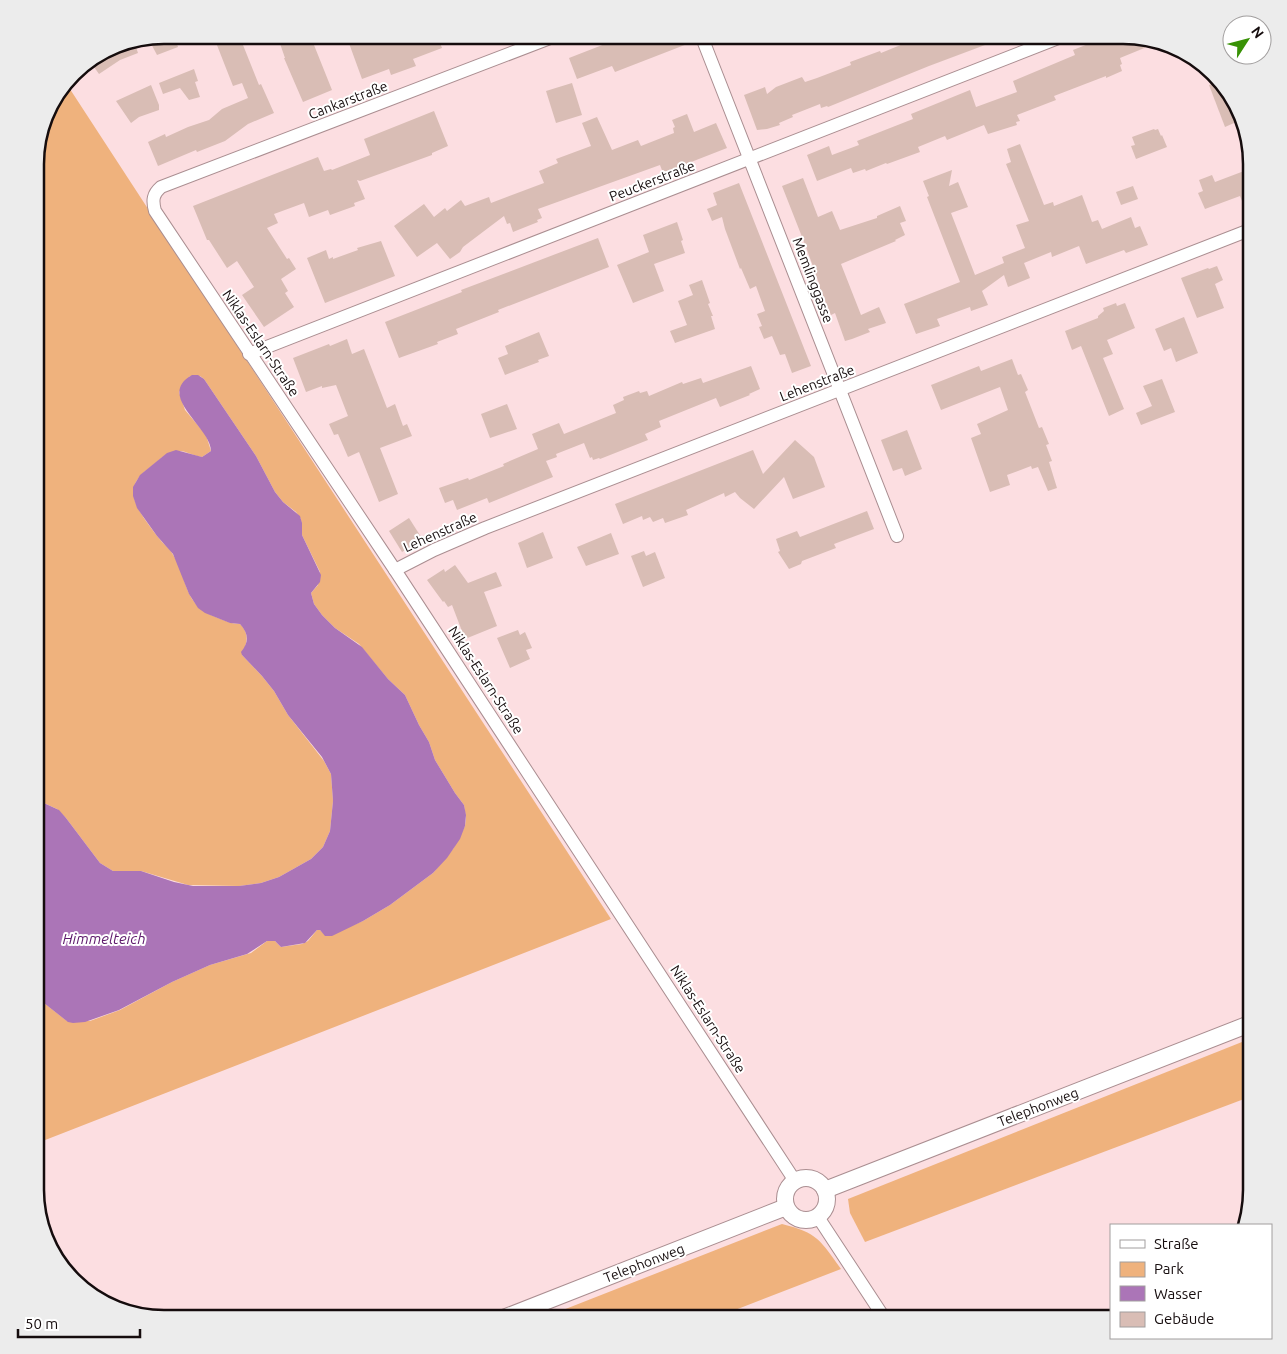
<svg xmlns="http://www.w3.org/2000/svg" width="1287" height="1354" font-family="Ubuntu,sans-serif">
  <rect width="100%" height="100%" fill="#fcdee1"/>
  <g fill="#efb27d">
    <path d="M66,83L611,919L35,1144V996L67,1021H90L120,1010L172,982L210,965L251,953L267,941H275L281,947L302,944L308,941L317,930H320L324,934L346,928L363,921L390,905L433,873L453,849L465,826L466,818L464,805L455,793L435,760L429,742L419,725L405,695L388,679L359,644L335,628L322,615L314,604L311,593L318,585L320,572L302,535L301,519L296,512L283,502L275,492L256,456L204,379L200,376H190L179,392L185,410L206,435L211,451L202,457C195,456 185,451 180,451C166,450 158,462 148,469C126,485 132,501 146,521C151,528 156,535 162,542C166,546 170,549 172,553C190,581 181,604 218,618C226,621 232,624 240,624C250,634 247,643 242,655L262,676L274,691L288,715L324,761L331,774L333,801L330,831L323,847L311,859L279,877L261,883L239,886L188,885L141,871H113L100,863L66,818L57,809L35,799V155L48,107Z"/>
    <path d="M1252,1038V1096L865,1242L850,1213L848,1199Z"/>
    <path d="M782,1224C818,1233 820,1240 841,1269L712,1319H540Z"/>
  </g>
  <path fill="#ab75b7" d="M192,375H198L204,379L256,456L275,492L283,502L300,516L302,523V535L321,575L320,582L311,593L314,604L322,615L335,628L362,647L388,679L405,695L419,725L429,742L435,760L455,793L464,805L466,815L465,826L460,839L447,858L433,873L390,905L363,921L332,936H325L320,930H317L305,943L281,947L275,941H267L247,954L210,965L172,982L119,1010L85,1022L73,1023L68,1022L35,996V799L59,810L66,818L100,863L113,871H141L174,882L193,886H239L261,883L279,877L311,859L323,847L330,831L333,801L331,774L322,757L288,715L274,691L262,676L242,655L241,652C249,642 249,634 240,624L230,623L205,613L198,608L189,594L173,554L157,536L137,508L133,496V487L140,475L167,453L176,450L202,457L211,451C211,427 155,396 192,375Z"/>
  <g fill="#d9bdb5">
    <path d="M164,35H174L178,47L157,55L148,38Z"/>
    <path d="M213,35H239L259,85L261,84L274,113L248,124L225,141L197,152L196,150L158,166L148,142L165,134L166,137L188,127L209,120L222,109L248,98L242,83L233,86Z"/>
    <path d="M277,35H310L332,90L303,102L284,58H285Z"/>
    <path d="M346,35H437L442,48L413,59L416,66L391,75L389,69L362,79Z"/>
    <path d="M628,35H693L695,41L615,72L612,66L577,79L569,58Z"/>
    <path d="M925,35L1009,36L929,66L828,107L827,106L821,108L820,104L792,115L793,117L779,123L780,125L767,129L757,130L744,95L765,87L767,94L776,87L802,77L805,82L817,78L851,65L850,62L880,51L881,53Z"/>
    <path d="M1111,35H1131L1159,42L1120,58L1122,64L1120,65L1122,71L1106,78V76L1054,96L1056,100L1017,115L1020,121L1016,122L1017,125L988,134L984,125L947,140L945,136L918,147L920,152L887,164L886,163L866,171L865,169L853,173L851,168L817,181L807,155L829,146L832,155L859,145L857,141L913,119L911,114L970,90L976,107L1017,92L1013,81L1075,55L1073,50Z"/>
    <path d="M134,41L138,53L120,60L99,74L89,60L115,45Z"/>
    <path d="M194,69L198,81L195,82L200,97L189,100L180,88L163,94L159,83Z"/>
    <path d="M1221,81L1243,119L1225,127L1209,85Z"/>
    <path d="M572,83L582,115L556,123L546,91Z"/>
    <path d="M151,85L159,105V110L139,117L131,123L116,101Z"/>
    <path d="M434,111L448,146L432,153V155L360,181L357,180L365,199L354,203L355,206L330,215L328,210L309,217L304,203L274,214L278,223L267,228L287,259L289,258L296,269L281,279L288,291L285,293L294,307L264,327L242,295L254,287L237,261L227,268L209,240H207L193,206L318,157L324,171L331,169L332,170L370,155L364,139Z"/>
    <path d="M687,114L694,132L716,123L727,148L663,173L660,165L538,209L542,218L537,220L538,222L513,232L510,223L507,224L504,216L463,247L460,252L450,259L437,243L417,257L394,226L424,204L434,217L445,208L447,211L461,200L465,206L489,197L491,203L544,183L539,171L558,163L556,159L591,146L582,123L597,117L612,150L638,140L641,146L674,133L673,128L675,127L672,120Z"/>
    <path d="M1154,129L1155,130L1158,129L1161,136L1162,135L1167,147L1136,159L1131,146L1135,145L1132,137Z"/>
    <path d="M1020,144L1044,205L1053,202L1054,206L1082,195L1092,222L1098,220L1102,229L1131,217L1135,228L1140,226L1148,245L1126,253L1124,250L1086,264L1079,246L1052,257L1051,252L1024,263L1030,278L1008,287L1004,275L982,291L988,305L971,311L970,307L937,319L940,326L916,334L904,304L960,282L927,197L929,196L923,181L952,170L949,186L958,182L968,207L951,213L975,275L1004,263L1002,257L1025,248L1016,225L1029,221L1006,164L1011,162L1007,149Z"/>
    <path d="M1252,168V221H1250L1240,196L1205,209L1198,193L1203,191L1199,180L1212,175L1215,182Z"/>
    <path d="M803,178L818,217L832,211L840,230L877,218V216L900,206L906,221L900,223L905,235L895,240L896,241L841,264L861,315L879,307L886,323L868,329L870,332L852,339L845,341L835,313L831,315L819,286H820L806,247L782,186Z"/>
    <path d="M739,183L811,366L792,373L785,354L780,355L772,336L764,339L759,327L762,326L757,314L765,311L756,286L750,289L741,268L740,269L725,229L722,217L712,221L707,209L717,205L713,193Z"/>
    <path d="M1133,186L1138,199L1121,205L1116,192Z"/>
    <path d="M677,222L683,240L681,241L685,253L654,264L664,291L633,303L617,265L649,252L643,235Z"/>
    <path d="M598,238L609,267L498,310L499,312L456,329L458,334L437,342L438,344L399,358L385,322L462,292L461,290Z"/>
    <path d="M381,241L395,276L325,303L307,258L326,250L329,259L333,257V259L358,250L357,248Z"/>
    <path d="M1217,266L1223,280L1215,284L1224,308L1197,318L1181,278L1208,268L1209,269Z"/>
    <path d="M702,280L710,303L708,304L713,316H711L715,329L675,343L670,331L687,325L678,301L693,295L689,285Z"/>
    <path d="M1116,303L1117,306L1125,303L1135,328L1107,340L1113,354L1103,358L1124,409L1109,416L1081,346L1072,350L1065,331L1098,318V316L1104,311L1103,308Z"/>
    <path d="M1184,317L1198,353L1176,362L1171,348L1164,351L1155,329Z"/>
    <path d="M539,332L549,356L538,360L539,362L505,375L498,358L508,354L505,346Z"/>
    <path d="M347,339L352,354L364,349L387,408L395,404L403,426L407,424L412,436L380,448L398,494L379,502L359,452L348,457L338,434L334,435L329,424L348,416L336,385L322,388V386L306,392L293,358L329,344L330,346Z"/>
    <path d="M1012,359L1018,375L1021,374L1028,390L1025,392L1039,428L1042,427L1049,444L1046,445L1052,461L1049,462L1057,488L1048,491L1038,467L1032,469L1031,466L1007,475L1010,485L990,492L971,438L981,434L977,424L1008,410L1000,387L941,410L931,385L979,366L981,371Z"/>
    <path d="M751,366L760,389L749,394L750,395L720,407L716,398L659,421L661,427L645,434L648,440L600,459L599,458L593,460L592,457L590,458L584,443L556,454L557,457L546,461L553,477L489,503L487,498L457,510L453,500L445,503L439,488L468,478L469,480L504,466L503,464L538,449L532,434L559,423L564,434L616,413L613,405L624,400L623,397L639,391L640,393L647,391L649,396L682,382L683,384L701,378L703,383Z"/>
    <path d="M1162,379L1175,412L1141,425L1136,413L1152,406L1143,386Z"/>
    <path d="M507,404L517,429L490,438L481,414Z"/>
    <path d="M907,430L922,469L905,476L902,468L893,471L881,440Z"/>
    <path d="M795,440L814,457L825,487L793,499L784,477L754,509L740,498L735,492L725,497L724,493L686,510L688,515L665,523L663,518L653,522L650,517L643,520L642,516L623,524L615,504L753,450L763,474Z"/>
    <path d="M867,511L874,529L834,544L836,548L802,561L801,564L789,569L778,552L780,551L776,539L797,531L800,537Z"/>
    <path d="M409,518L423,540L402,552L389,531Z"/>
    <path d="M543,532L553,558L527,568L518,543Z"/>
    <path d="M611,533L619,554L586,566L577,547Z"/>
    <path d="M644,551L646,556L655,552L665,578L643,587L631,556Z"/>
    <path d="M455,565L468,583L496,572L502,586L484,592L497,626L465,639L452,605L448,607L444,601L443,602L427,580L444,569L445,572Z"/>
    <path d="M518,630L520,635L525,632L532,648L526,650L530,659L510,668L497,638Z"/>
  </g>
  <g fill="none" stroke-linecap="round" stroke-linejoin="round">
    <defs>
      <g id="minor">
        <path d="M558,35L161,187C153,194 152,200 155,211L395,570L795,1181"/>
        <path d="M701,35L897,536"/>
        <path d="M249,354L1066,35"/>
        <path d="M395,570L434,550L485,528L1252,229"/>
        <path d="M818,1217L885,1319"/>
      </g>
      <g id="tertiary">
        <circle cx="806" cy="1199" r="21"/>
        <path d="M825,1190L1252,1023"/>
        <path d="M501,1319L786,1207"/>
      </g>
    </defs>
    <use href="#minor" stroke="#aa8e91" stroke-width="14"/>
    <use href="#tertiary" stroke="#aa8e91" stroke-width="18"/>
    <use href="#minor" stroke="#fff" stroke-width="12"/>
    <use href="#tertiary" stroke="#fff" stroke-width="16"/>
  </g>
  <g text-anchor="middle" stroke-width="4" stroke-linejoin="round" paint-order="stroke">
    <g font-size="14" fill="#150c0d" stroke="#fff">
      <text transform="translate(348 100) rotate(-21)" y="5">Cankarstraße</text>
      <text transform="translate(652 181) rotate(-21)" y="5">Peuckerstraße</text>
      <text transform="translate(813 280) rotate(69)" y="5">Memlinggasse</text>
      <text transform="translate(261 343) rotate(56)" y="5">Niklas-Eslarn-Straße</text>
      <text transform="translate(817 383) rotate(-21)" y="5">Lehenstraße</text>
      <text transform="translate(440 532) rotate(-24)" y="5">Lehenstraße</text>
      <text transform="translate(486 680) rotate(57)" y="5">Niklas-Eslarn-Straße</text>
      <text transform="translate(708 1019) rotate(57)" y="5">Niklas-Eslarn-Straße</text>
      <text transform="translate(1038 1107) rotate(-21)" y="5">Telephonweg</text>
      <text transform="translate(644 1263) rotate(-21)" y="5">Telephonweg</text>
    </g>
    <g font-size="15" font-style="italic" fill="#5e1a6c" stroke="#fff">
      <text x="104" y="944">Himmelteich</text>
    </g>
  </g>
  <path d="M0 0H1287V1354H0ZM164 44H1123A120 120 0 0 1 1243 164V1190A120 120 0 0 1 1123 1310H164A120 120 0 0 1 44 1190V164A120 120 0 0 1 164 44Z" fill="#ececec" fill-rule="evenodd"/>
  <path fill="none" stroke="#150c0d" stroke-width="2.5" d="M164 44H1123A120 120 0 0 1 1243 164V1190A120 120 0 0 1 1123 1310H164A120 120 0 0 1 44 1190V164A120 120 0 0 1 164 44Z"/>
  <rect x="1110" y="1224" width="162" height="115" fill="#ffffff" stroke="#a19e9e"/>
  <rect x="1120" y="1240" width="25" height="8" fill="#ffffff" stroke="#a19e9e"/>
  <text x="1154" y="1249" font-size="15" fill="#150c0d">Straße</text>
  <rect x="1120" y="1262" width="25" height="15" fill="#efb27d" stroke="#a19e9e"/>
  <text x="1154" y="1274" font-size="15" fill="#150c0d">Park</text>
  <rect x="1120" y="1286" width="25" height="15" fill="#ab75b7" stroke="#a19e9e"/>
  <text x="1154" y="1299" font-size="15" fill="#150c0d">Wasser</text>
  <rect x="1120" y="1312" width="25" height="15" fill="#d9bdb5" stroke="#a19e9e"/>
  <text x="1154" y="1324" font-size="15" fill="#150c0d">Gebäude</text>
  <g transform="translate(1247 40) rotate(54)"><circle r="24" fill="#ffffff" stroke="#a19e9e"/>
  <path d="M0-4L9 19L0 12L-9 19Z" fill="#389205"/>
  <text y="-8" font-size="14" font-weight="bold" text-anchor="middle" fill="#150c0d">N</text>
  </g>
  <path d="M18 1329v8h122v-8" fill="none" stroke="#150c0d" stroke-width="2.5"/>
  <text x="25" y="1329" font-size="15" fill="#150c0d" stroke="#ffffff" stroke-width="4" paint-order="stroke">50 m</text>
</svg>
